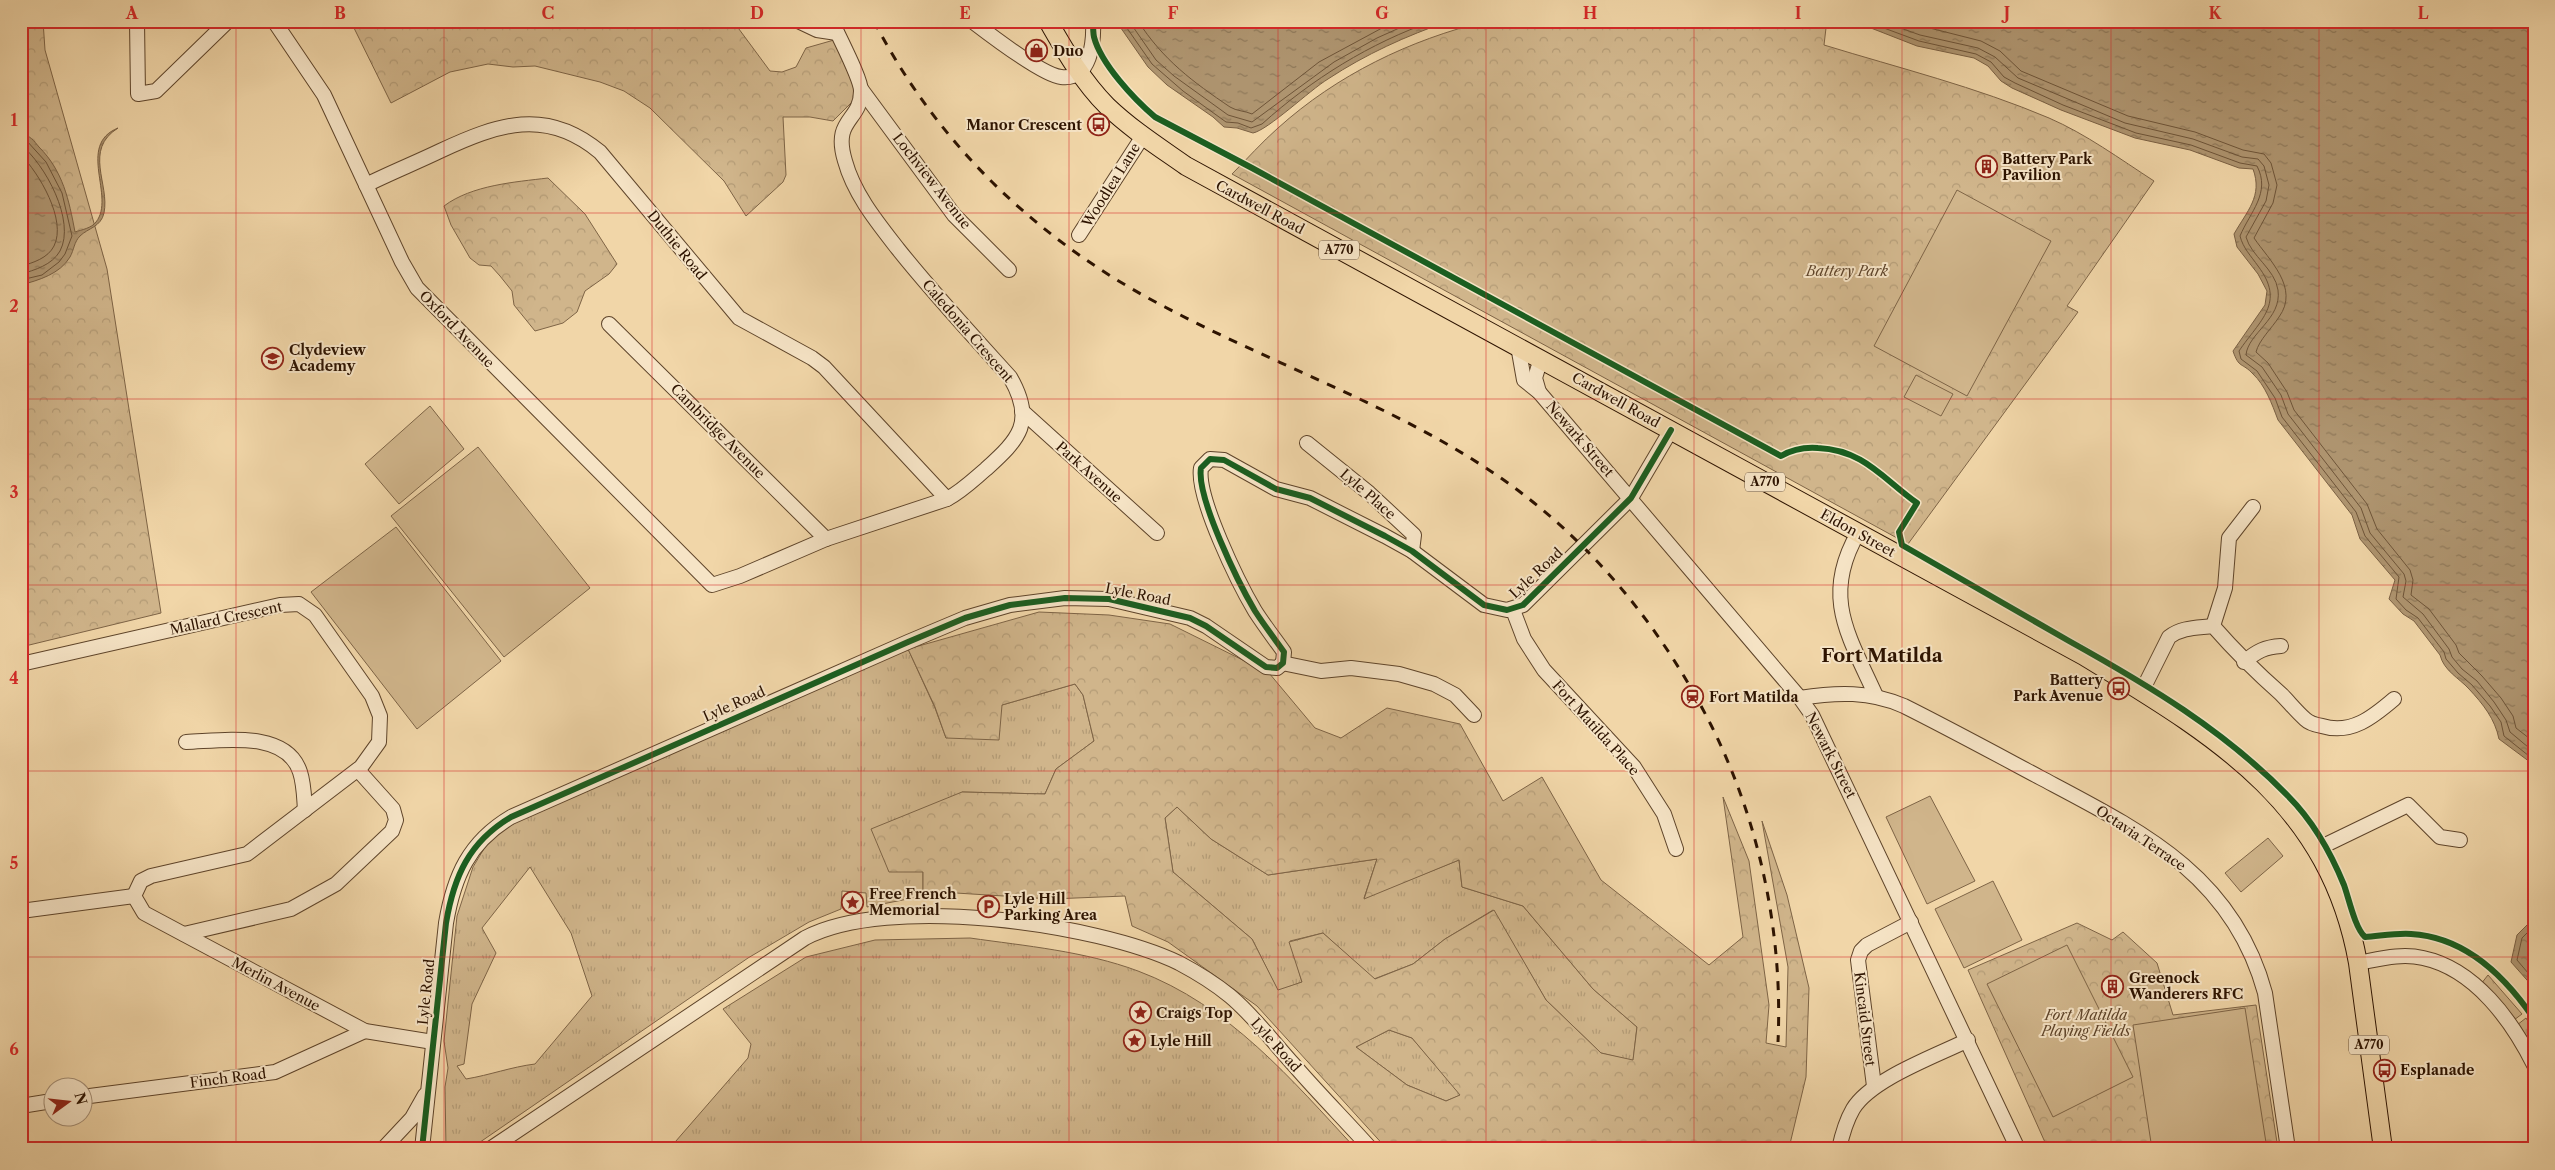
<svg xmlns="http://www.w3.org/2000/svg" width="2555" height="1170" font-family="'Libre Caslon Text',serif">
  <defs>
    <pattern id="grass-tufts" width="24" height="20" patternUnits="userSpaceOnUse" patternTransform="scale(1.25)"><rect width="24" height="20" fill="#d0b58b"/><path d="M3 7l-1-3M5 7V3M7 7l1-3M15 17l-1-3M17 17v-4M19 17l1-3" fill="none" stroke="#b39b76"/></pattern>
    <pattern id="forest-crowns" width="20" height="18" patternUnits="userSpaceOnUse" patternTransform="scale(1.25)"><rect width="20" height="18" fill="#d0b58b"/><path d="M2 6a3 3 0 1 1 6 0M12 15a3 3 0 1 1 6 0" fill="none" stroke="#b39b76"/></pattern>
    <pattern id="water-ripples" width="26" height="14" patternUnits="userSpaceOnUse" patternTransform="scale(1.25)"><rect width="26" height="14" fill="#ae946f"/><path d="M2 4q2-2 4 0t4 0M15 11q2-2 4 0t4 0" fill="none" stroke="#8e7859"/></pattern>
  </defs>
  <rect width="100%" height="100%" fill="#f1d6a8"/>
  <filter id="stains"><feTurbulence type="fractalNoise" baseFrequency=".004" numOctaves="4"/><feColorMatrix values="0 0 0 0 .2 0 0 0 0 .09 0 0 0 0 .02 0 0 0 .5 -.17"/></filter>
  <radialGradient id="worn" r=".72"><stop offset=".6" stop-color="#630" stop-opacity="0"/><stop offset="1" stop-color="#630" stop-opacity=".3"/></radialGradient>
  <g fill="url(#grass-tufts)" stroke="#7e6446" fill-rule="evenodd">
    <path d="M908,649L935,708L946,738L1002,705L1075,684L1083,695L1094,741L1056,769L1045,794L962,792L923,872V896L867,907L866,893L842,891L841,909L809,922L748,958L470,1149H446L445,1087L448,1068L444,1041L457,916L473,867L491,837L525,817ZM530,867L571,933L592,996L535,1064C511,1067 490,1075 466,1079L457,1066L464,1064L472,1004L496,953L482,928Z"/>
    <path d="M1177,807L1211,839L1268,875L1377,859L1364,898L1459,860L1462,887L1523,906L1593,989L1637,1027L1633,1061L1601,1053L1546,1000L1493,910L1445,939L1413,964L1374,979L1323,933L1290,941L1302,982L1278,991L1252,939L1173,872L1165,818Z"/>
    <path d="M970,938C1026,946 1084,951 1138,971C1229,1005 1292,1080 1356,1149H669L748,1058L751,1044L723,1009L806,957L875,940Z"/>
    <path d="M2488,975L2522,1014L2514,1020L2481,984Z"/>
    <path d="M2526,1018L2534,1031L2532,1049L2517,1025Z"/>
    <path d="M1389,1030L1412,1038L1461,1095L1446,1101L1407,1085L1356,1047Z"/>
  </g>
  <g fill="url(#forest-crowns)" stroke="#7e6446" fill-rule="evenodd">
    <path d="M21,21H43L45,50L107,269L161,613L21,647Z"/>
    <path d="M348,21H733L770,71L782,72L796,67L806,48L834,40L855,89L853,101L833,121L810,117H783L786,175L783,182L746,216L724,181L650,108L624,91L600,82L535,66L513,67L488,64L450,72L391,103L354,28Z"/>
    <path d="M1487,21H1797L1826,28L1824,45C1899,68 1976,87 2049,118C2086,134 2120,159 2154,181L2067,306L2078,312L1908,544L1232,174C1247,159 1262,142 1278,128C1337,75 1409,40 1487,21Z"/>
    <path d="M548,178L585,214L617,264L609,274L585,291L577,312L563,323L535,331L514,305L512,291L500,276L491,266L479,265L470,258L451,225L444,206C472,185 515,182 548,178Z"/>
    <path d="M1039,612L1109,615L1170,624L1269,673L1315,728L1341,738L1387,708L1460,724L1503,801L1542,777L1601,880L1709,965L1743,937L1723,797L1749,861L1769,1005L1766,1043L1786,1047L1788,967L1762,821L1787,895L1809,988L1806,1077L1789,1148L1387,1149L1257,1006L1168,942L1132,926L1125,896L1051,899L940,892L923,896V872H889L871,829L962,792L1045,794L1056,769L1094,741L1083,695L1075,684L1002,705L999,740L946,738L935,707L908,649ZM1177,807L1211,839L1268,875L1377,859L1364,899L1459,860L1462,887L1523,906L1593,989L1637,1027L1633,1060L1601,1053L1546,1000L1494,910L1445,939L1413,964L1375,979L1323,933L1289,942L1302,982L1278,990L1252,939L1173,872L1165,818ZM1389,1030L1412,1038L1460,1095L1446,1101L1407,1085L1356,1047Z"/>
    <path d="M2077,923L2112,940L2123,932L2157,963L2173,1015L2256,1005L2278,1149H2048L1968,970Z"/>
  </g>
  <g fill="#d0b58b" stroke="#7e6446">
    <path d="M1957,190L2051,241L1967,396L1874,346Z"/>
    <path d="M1916,375L1953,394L1941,416L1904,397Z"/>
    <path d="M430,406L464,449L399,504L365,464Z"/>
    <path d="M478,447L590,588L504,657L391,516Z"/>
    <path d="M396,527L501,661L417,729L311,592Z"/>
    <path d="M1930,796L1975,881L1927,904L1886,817Z"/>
    <path d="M2268,838L2283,856L2241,892L2225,873Z"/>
    <path d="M1993,881L2022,940L1964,968L1935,909Z"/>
    <path d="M2067,945L2133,1077L2053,1117L1987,984Z"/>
    <path d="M2245,1008L2267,1149H2152L2133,1025Z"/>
  </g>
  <g fill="url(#water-ripples)" stroke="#7a6043">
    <path d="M1116,21H1449C1406,36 1366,54 1328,79C1310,90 1268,130 1253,133L1237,128L1224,127L1213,117L1167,85L1148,67Z"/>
    <path d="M1853,21H2534V765L2499,739C2495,719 2483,704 2469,689C2459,678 2444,671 2440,655L2414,621L2403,614L2389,599L2395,580L2360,539L2352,515L2278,420C2272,404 2265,385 2253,374C2242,362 2239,369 2233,351L2265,305L2267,291L2258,274L2237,247L2234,234C2247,211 2263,196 2253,169L2239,168L2190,150L2135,138L2061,110L2012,88L2001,81L1988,66L1974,58L1917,46Z"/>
    <path d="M118,128C83,150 110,184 104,213C101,227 88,228 80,236C74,242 74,250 70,257C60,274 39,280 21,285V134C30,135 34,141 39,147C63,171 69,200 75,232C81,230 92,228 96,222C116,197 76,145 118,128Z"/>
    <path d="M2534,918V988L2511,962L2517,935Z"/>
  </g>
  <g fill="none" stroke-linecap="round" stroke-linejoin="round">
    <g stroke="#6e5438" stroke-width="1">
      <path d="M1122,21L1152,64L1183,91L1226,122L1238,123L1251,128L1262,124C1312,79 1370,43 1433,21"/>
      <path d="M1129,21L1156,60L1174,76L1228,115L1252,122L1334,62L1377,38L1415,21"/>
      <path d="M1138,21C1163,60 1193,82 1230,107C1236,111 1246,111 1252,114L1319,62L1395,21"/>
      <path d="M1865,21L1919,41L1976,54L1991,62L2004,77L2015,83L2063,105L2136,133L2191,145L2240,163L2257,166C2271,193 2250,212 2240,236C2243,248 2251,256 2258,266C2286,303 2260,320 2239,351L2241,359L2257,371L2275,398L2282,417L2356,512L2365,536L2399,577L2396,599L2406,610L2418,618L2444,652L2446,659L2458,673L2472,685L2490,706L2501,722L2504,736L2534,760"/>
      <path d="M1881,21L1920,35L1978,48L1995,57L2018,78L2125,123L2193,139L2242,157L2258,159L2264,166L2269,185L2266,201L2246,237C2251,256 2275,269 2278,290C2282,319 2248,333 2246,355L2262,367L2281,395L2288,414L2361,508L2370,533L2404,574L2406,581L2403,597L2423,614L2449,649L2452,657L2462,669L2477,681L2494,702L2506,720L2510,732L2534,752"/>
      <path d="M1902,21L1981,41L2000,51L2021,71L2128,116L2195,132L2243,150L2264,154L2271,163L2277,185L2273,203L2254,238C2269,260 2300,288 2279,317C2272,328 2259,340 2256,352L2268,363L2287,392L2294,410L2367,504L2377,529L2410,570L2413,580L2411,595L2429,609L2456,645L2459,653L2482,676L2501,698L2513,716L2516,728L2534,742"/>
      <path d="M21,139L26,140L46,162L62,193L72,236L65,254L59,262L42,275L21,280"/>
      <path d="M21,145C45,164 76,221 60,251C52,265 35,270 21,274"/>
      <path d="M21,155C39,173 67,220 54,246C48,258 33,263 21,266"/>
      <path d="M2534,926L2522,938L2517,960L2534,980"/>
    </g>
    <defs>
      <g id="minor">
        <path d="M137,21L138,94L156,91L228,21"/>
        <path d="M274,21L324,95L402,262L417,288L712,585L740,576L826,539L947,499C962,491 973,480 986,469C1019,439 1036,422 1010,377C972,335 933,293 898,249C877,222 854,194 845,161C832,118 861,122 861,91C861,78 838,36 832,21"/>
        <path d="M798,21L817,30L837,33"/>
        <path d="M972,21C989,34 1042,75 1061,77C1091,81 1094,41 1093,21"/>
        <path d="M861,89L954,215L1009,270"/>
        <path d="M366,185C390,173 415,163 440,151C498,124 546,107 600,152L739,318L812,358L824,367L947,499"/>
        <path d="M1079,235L1143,136"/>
        <path d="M609,324L826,539"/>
        <path d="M1518,346L1524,380L1539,392L1800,698L1812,715L2018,1149"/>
        <path d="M1539,392L1535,378L1541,358"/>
        <path d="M1022,411L1157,533"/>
        <path d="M1307,443L1369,493L1414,535L1412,551"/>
        <path d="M1858,533C1821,597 1849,636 1876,696"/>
        <path d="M1513,610L1524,639L1544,670L1634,767L1664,814L1676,849"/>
        <path d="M2213,626L2225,588L2229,538L2253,507"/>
        <path d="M2244,662C2257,651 2265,647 2281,646"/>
        <path d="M1282,663L1321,671L1351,668L1399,674L1434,684L1455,695L1474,715"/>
        <path d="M21,664L280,605L299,604L315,615L372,696L380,716L379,742L361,767L247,854L151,876L141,881L134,896"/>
        <path d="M2142,691L2169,637C2182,627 2197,628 2213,626C2234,650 2256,672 2281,694C2289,702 2296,711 2305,719C2309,723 2316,725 2322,726C2351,735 2373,717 2394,699"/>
        <path d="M1800,698C1837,692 1870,691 1904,706C1950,729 1996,754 2041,778C2141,831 2233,875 2265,993L2288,1149"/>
        <path d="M186,742C220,741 286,729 300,772C304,784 304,797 305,810"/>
        <path d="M2317,849L2408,805L2440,837L2460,840"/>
        <path d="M134,896L144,913L365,1031L433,1042"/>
        <path d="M21,911L134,896"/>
        <path d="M184,934L291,909L336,884L392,831L396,820L393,809L358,770"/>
        <path d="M2358,963C2380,959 2401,953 2423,958C2475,969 2512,1021 2534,1065"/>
        <path d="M1874,1086L1858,960L1861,951L1867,945L1911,922"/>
        <path d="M82,1097L275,1072L365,1031"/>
        <path d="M21,1106L52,1101"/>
        <path d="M383,1149L412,1118L425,1095"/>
        <path d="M422,1149L446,923C454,876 469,842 511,817L908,642L965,618L1010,605L1065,598L1109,599L1190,618L1206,626L1266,667L1277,668L1283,663L1284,652C1274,638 1264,625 1255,611C1239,584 1196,497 1201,468L1210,459L1224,460L1276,489L1310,498L1385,536L1412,551L1484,605L1507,610L1523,605L1631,498L1671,430"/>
        <path d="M490,1149L805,938C887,894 1096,923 1179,963C1196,972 1214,983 1230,996C1254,1016 1273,1042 1294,1065C1319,1094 1346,1121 1371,1149"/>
        <path d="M1839,1149C1842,1135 1846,1121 1853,1109C1871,1079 1936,1056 1968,1040"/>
      </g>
      <path id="major" d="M1048,21C1065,51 1083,82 1107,106C1131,129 1159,147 1186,166L2084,656C2213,735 2329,801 2358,963L2383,1149"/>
    </defs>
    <use href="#minor" stroke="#5e442a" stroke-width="16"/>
    <use href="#major" stroke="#2d1300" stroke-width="20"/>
    <use href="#minor" stroke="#f6e4c6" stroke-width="14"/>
    <use href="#major" stroke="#f1d6a8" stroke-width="18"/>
    <path stroke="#2d1300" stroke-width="3" stroke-dasharray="9 9" stroke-linecap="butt" d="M874,21C938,146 1041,243 1165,307C1274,365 1393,405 1495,474C1588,537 1661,626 1711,725C1760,823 1783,934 1778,1042"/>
    <defs>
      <g id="cycleway">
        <path d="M1093,21C1093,26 1093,32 1094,37C1101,64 1134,99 1155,117L1252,168L1781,456C1793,449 1805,447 1818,448C1864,450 1883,479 1917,503L1899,532L1902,545C1958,577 2013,609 2069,641C2148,685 2224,730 2288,796C2312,820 2331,853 2344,885C2349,899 2355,928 2365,937C2380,936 2396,933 2411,934C2465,937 2505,976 2534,1019"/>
        <path d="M422,1149L446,923C454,876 469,842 511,817L908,642L965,618L1010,605L1065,598L1109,599L1190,618L1206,626L1266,667L1277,668L1283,663L1284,652C1274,638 1264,625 1255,611C1239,584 1196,497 1201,468L1210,459L1224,460L1276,489L1310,498L1385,536L1412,551L1484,605L1507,610L1523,605L1631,498L1671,430"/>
      </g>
    </defs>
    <use href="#cycleway" stroke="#f6e4c6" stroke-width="9"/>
    <use href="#cycleway" stroke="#1b5e20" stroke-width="6"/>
  </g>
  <path fill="none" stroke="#d62828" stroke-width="1" stroke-opacity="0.55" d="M236,21V1149M444,21V1149M652,21V1149M861,21V1149M1069,21V1149M1278,21V1149M1486,21V1149M1694,21V1149M1902,21V1149M2111,21V1149M2319,21V1149M21,213H2534M21,399H2534M21,585H2534M21,771H2534M21,957H2534"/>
  <defs>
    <symbol id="shop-ring" viewBox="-11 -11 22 22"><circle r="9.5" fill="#f6e4c6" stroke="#8f2418" stroke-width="1.5"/><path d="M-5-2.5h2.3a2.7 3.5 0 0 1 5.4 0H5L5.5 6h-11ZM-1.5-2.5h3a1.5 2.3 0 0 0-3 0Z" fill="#8f2418"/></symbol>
    <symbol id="bus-ring" viewBox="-11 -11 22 22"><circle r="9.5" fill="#f6e4c6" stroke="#8f2418" stroke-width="1.5"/><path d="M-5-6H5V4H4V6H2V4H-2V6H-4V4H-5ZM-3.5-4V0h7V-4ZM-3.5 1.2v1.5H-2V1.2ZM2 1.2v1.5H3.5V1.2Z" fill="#8f2418"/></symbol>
    <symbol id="building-ring" viewBox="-11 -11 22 22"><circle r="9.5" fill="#f6e4c6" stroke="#8f2418" stroke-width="1.5"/><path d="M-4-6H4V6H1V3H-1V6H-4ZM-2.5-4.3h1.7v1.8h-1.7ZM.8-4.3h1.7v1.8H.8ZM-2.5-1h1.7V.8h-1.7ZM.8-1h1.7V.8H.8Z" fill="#8f2418"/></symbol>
    <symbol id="school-ring" viewBox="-11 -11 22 22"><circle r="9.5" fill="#f6e4c6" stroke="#8f2418" stroke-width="1.5"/><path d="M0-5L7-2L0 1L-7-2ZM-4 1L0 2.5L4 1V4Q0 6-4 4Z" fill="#8f2418"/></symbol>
    <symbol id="station-ring" viewBox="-11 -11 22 22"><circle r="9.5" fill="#f6e4c6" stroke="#8f2418" stroke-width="1.5"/><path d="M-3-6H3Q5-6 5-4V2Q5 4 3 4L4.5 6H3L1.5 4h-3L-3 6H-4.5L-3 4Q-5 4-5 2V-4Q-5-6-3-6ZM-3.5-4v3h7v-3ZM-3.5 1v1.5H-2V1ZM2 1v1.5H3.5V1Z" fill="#8f2418"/></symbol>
    <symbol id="sight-ring" viewBox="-11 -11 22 22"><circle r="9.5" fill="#f6e4c6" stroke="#8f2418" stroke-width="1.5"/><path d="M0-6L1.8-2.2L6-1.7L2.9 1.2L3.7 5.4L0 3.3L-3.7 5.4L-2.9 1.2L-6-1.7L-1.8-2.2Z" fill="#8f2418"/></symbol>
    <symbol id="parking-ring" viewBox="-11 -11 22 22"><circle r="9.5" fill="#f6e4c6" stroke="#8f2418" stroke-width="1.5"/><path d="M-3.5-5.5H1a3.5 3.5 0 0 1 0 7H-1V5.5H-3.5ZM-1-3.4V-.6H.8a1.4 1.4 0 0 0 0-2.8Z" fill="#8f2418"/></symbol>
  </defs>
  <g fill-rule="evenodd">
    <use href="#shop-ring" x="1024" y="38" width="25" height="25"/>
    <use href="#bus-ring" x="1086" y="112" width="25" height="25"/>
    <use href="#building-ring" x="1974" y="154" width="25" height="25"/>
    <use href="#school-ring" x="260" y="346" width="25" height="25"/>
    <use href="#bus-ring" x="2106" y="676" width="25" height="25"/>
    <use href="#station-ring" x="1680" y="684" width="25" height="25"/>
    <use href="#sight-ring" x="840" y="890" width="25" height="25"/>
    <use href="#parking-ring" x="976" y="894" width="25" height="25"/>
    <use href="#building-ring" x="2100" y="974" width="25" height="25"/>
    <use href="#sight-ring" x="1128" y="1000" width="25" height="25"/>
    <use href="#sight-ring" x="1122" y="1028" width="25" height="25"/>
    <use href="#bus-ring" x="2372" y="1058" width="25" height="25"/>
  </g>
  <g text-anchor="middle" stroke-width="4" stroke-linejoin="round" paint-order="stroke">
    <g fill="#f6e4c6" stroke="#69523b" stroke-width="1">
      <rect x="1319" y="240.5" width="40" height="19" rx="4"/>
      <rect x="1745" y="472.5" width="40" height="19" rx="4"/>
      <rect x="2349" y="1035.5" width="40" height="19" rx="4"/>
    </g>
    <g font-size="12" font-weight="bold" fill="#2d1300">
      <text x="1339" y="254">A770</text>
      <text x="1765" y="486">A770</text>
      <text x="2369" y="1049">A770</text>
    </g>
    <g font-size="14" font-weight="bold" fill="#2d1300" stroke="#f6e4c6" text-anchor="start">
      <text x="1053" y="56">Duo</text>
      <text x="1082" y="130" text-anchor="end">Manor Crescent</text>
      <text x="2002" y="164">Battery Park<tspan x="2002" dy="16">Pavilion</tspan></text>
      <text x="289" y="355">Clydeview<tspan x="289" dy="16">Academy</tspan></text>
      <text x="2103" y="685" text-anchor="end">Battery<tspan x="2103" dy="16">Park Avenue</tspan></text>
      <text x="1709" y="702">Fort Matilda</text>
      <text x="869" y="899">Free French<tspan x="869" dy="16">Memorial</tspan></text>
      <text x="1004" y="904">Lyle Hill<tspan x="1004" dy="16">Parking Area</tspan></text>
      <text x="2129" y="983">Greenock<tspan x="2129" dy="16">Wanderers RFC</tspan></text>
      <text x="1156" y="1018">Craigs Top</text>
      <text x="1150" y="1046">Lyle Hill</text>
      <text x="2400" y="1075">Esplanade</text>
    </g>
    <g font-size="14" fill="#2d1300" stroke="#f6e4c6">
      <text transform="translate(932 181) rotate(52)" y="5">Lochview Avenue</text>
      <text transform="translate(1111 185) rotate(-58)" y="5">Woodlea Lane</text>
      <text transform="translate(1260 207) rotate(28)" y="5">Cardwell Road</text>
      <text transform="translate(677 245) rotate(51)" y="5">Duthie Road</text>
      <text transform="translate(457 329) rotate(46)" y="5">Oxford Avenue</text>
      <text transform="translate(968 331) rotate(49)" y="5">Caledonia Crescent</text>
      <text transform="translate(1616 400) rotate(29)" y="5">Cardwell Road</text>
      <text transform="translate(718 431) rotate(45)" y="5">Cambridge Avenue</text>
      <text transform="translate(1580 439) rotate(49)" y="5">Newark Street</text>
      <text transform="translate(1089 472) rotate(42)" y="5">Park Avenue</text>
      <text transform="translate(1368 494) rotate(41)" y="5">Lyle Place</text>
      <text transform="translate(1858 533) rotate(29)" y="5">Eldon Street</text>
      <text transform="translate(1536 573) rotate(-43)" y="5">Lyle Road</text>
      <text transform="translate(1138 594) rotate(11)" y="5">Lyle Road</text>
      <text transform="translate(226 618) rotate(-12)" y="5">Mallard Crescent</text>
      <text transform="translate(734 704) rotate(-24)" y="5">Lyle Road</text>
      <text transform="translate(1596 728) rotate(48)" y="5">Fort Matilda Place</text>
      <text transform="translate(1831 755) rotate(63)" y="5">Newark Street</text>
      <text transform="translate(2141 838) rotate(34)" y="5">Octavia Terrace</text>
      <text transform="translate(276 984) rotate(28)" y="5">Merlin Avenue</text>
      <text transform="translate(426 992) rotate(-84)" y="5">Lyle Road</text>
      <text transform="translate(1865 1019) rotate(83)" y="5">Kincaid Street</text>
      <text transform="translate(1276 1045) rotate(48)" y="5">Lyle Road</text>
      <text transform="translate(228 1078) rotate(-7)" y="5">Finch Road</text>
    </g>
    <g font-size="14" font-style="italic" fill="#5e442a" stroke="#f6e4c6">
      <text x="1847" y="276">Battery Park</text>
      <text x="2086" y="1020">Fort Matilda<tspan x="2086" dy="16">Playing Fields</tspan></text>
    </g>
    <g font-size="19" font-weight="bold" fill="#2d1300" stroke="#f6e4c6">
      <text x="1882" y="662">Fort Matilda</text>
    </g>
  </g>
  <rect width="2555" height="1170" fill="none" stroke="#f1d6a8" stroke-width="55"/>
  <g transform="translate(68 1102) rotate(75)"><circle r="24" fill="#f6e4c6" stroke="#a69077"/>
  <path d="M0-4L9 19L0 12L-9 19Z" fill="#8f2418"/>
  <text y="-8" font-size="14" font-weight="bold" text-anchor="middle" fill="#2d1300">N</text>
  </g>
  <rect x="28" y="28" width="2500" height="1114" fill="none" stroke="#d62828" stroke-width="2"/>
  <g font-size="16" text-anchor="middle" font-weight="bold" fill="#d62828">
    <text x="132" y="19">A</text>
    <text x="340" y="19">B</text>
    <text x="548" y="19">C</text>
    <text x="757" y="19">D</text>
    <text x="965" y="19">E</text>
    <text x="1173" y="19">F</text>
    <text x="1382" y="19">G</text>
    <text x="1590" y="19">H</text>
    <text x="1798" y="19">I</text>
    <text x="2007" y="19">J</text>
    <text x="2215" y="19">K</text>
    <text x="2423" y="19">L</text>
    <text x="14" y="126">1</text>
    <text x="14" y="312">2</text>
    <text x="14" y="498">3</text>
    <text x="14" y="684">4</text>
    <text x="14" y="869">5</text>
    <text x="14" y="1055">6</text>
  </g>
  <rect width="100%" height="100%" filter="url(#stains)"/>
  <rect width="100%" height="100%" fill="url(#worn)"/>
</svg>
